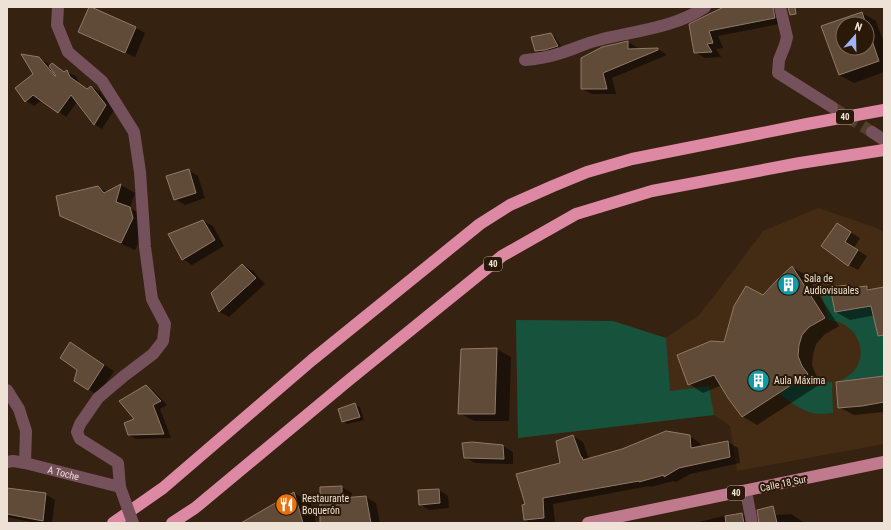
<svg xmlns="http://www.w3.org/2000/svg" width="891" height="530" font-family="'Roboto Condensed',sans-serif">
  <rect width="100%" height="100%" fill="#362211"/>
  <path fill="#432b14" d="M818,208L877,228L884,232V444L737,471L730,426L714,415L518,438L516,320L613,321L666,338L699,315L740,262L763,231Z"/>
  <g fill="#16523c">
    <path d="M830,287L853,306L854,309L871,306L884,309V376L838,381C844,379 849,376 854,371C868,355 859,328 838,322C836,321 832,321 829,320L820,290Z"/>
    <path d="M516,320L613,321L666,338L670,391L709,386L714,415L518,438Z"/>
    <path d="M808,374C816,379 823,383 832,382L833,413C829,413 825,414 821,414C805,414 791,403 779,393Z"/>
  </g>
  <g fill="#0007" fill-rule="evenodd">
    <path d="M90,7L136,28L145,33L135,57L88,37L79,32Z"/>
    <path d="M727,7H782L779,24L718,36L723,48L716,49L721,57L705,58L695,52L707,16Z"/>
    <path d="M862,13L876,21L884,43V72L854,83L839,75L822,26ZM843,24H867V48H843Z"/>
    <path d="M551,34L555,37L562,48L541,53L536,50Z"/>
    <path d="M628,42L638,48L637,50L658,49L667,55L612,78L616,94H592L582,89Z"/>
    <path d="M38,58L47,63L50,66L52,64L65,73L67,72L76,76L79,83L88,90L92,87L100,92L114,110L102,129L94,124L77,102L66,117L42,100L34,106L26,101L35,74Z"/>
    <path d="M188,170L198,176L205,198L185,205L175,199Z"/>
    <path d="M121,185L135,193L130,208L144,216L147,226L135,250L76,224L61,215L98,187L108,192Z"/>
    <path d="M203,221L213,226L224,246L192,265L183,259Z"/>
    <path d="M837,224L860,238L854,248L867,256L858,270L849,265Z"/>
    <path d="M242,265L252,270L265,284L229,317L220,312L212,293Z"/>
    <path d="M792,267L806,275L839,326L824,335L816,344L813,354L812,365L816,375L822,383L757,425L742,416L722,385L703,393L689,384L764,296Z"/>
    <path d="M849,286L854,289L866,287L872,290L884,288V316L881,314L850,320L836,312L832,288Z"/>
    <path d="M71,343L114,371L98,395L88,389L78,369Z"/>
    <path d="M497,349L511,357L509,421H474L460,413Z"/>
    <path d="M884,377V412L854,415L839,407Z"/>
    <path d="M146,387L154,391L167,405L160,409L171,438L136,439L129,435L136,420Z"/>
    <path d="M355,405L360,407L364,420L348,424L343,422L340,409Z"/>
    <path d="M573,436L583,442L589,459L689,436L700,443L701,447L728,442L738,448L740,463L690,474L676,482L673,481L651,487L649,486L553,504L555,523H530L525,520L526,505L561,464Z"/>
    <path d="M503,446L513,452V464L475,463L465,457Z"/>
    <path d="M342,487L352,493L351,498L366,497L376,503L380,523H321Z"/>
    <path d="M7,489L45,494L55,500L52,523H36L7,517Z"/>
    <path d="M439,490L448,496L449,508L429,510L420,504Z"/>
    <path d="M294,493L310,502L316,523H258Z"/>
    <path d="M737,513L739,514H742L752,519V523H694Z"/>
    <path d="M791,514L805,523H765L764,516Z"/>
  </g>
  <g fill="#604b39" stroke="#917966">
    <path d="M89,7H91L136,27L125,53L78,32Z"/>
    <path d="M724,7H773L775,18L709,31L713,43L707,44L712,52L694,53L689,24L707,15Z"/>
    <path d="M788,7H795L796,14L790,15Z"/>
    <path d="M862,12L866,24H843V48H867V26L879,61L839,75L821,26Z"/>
    <path d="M551,33L558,46L545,50L535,51L531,37Z"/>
    <path d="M628,41V49L658,48V50L603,73L607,89H581V58L602,47Z"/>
    <path d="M21,54L39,57L55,76H56L49,66L52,63L64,72L67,70L70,77L87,89L91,86L106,105L94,125L71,95L58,113L33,95L25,102L15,88L33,74Z"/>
    <path d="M189,169L196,193L174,200L166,176Z"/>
    <path d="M121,184L116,202L130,207L133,218L121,243L60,216L56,196L98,186L104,193Z"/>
    <path d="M203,220L215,240L182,260L168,234Z"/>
    <path d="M837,223L851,232L845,242L858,250L848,266L821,246Z"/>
    <path d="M242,264L256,278L219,312L211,293Z"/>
    <path d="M792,266L825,318L809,327L802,335L799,345L798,356L802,366L808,374L742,417L728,398L714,375L688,385L677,355L711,341L724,342L734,306L746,286L763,295L778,279Z"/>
    <path d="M849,285L850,288L867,286V290L884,287V335L878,336L871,306L835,312L830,287Z"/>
    <path d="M70,342L104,365L88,390L74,381L77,370L60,358Z"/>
    <path d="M497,348L495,414H458L461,349Z"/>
    <path d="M884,376V402L862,406L838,408L836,382Z"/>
    <path d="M146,385L161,401L153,405L164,434L128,435L124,423L134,419L119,401Z"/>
    <path d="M355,403L360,417L342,422L338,409Z"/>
    <path d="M666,431L690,435L691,448L728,441L730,457L679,468L664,477V475L639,482V481L543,498L544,518L524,520L522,505L525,504L516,474L560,463L556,441L573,435L581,457H582L583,460L622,449Z"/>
    <path d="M472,442L503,445L504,459L464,458L462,443Z"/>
    <path d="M342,486V498L366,496L371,523H320V487Z"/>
    <path d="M7,488L46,493L43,521L7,514Z"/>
    <path d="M439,489L440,503L419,505L418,490Z"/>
    <path d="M294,492L303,523H241Z"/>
    <path d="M773,506L777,523H759L757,510Z"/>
    <path d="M742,513L744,523H726L725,516Z"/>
  </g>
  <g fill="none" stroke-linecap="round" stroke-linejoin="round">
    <path stroke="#523f2f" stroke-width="12" stroke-dasharray="12 6" stroke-linecap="butt" d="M832,107L872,132"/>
    <g stroke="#74515b" stroke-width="12">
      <path d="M780,7L787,37L785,45L779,60L778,73L832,107"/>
      <path d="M525,60C537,59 549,57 561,53C574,49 586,43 599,40C634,31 675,28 705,7"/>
      <path d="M872,132L884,140"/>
      <path d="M7,390L19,409L26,431L25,463"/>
      <path id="s1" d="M7,462L13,461L25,463L120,487L118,463L80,439L77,432L80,424L98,398L124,376L153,354L163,341L165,324L152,299L145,247L140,172L134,132L102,81L68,52L57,25L58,7"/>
      <path d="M746,491L752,523"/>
    </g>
    <path stroke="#bf7a8e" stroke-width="12" d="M588,523L884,462"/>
    <g stroke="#dd89a3" stroke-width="12">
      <path d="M113,523L163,488L312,360L480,224L510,205L553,186L587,172L632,159L807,124L884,110"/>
      <path d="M172,523L195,508L349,380L502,256L576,214L652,191L800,163L884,150"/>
    </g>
    <path stroke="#74515b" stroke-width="12" d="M120,487L133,523"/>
  </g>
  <defs>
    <symbol id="building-disc" viewBox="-11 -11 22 22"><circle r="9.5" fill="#0f9aa8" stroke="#2b1907"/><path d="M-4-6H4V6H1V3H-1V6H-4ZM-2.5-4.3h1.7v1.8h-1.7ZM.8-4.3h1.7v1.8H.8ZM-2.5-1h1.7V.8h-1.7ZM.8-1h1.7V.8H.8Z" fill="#fff"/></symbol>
    <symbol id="restaurant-disc" viewBox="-11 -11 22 22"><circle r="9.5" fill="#e8710a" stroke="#2b1907"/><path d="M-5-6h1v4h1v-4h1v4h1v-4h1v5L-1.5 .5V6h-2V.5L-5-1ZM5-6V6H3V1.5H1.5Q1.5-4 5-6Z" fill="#fff"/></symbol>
  </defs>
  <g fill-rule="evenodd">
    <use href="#building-disc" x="776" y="272" width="25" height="25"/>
    <use href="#building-disc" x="746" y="368" width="25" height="25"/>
    <use href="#restaurant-disc" x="274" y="492" width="25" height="25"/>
  </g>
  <g text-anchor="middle" stroke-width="4" stroke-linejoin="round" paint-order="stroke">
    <g fill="#2b1907" stroke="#b4a598" stroke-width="1">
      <rect x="836" y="110" width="18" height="14" rx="3"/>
      <rect x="484" y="257" width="18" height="14" rx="3"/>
      <rect x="727" y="486" width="18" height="14" rx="3"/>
    </g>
    <g font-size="9" font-weight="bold" fill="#eee1d6">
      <text x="845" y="120">40</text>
      <text x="493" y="267">40</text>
      <text x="736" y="496">40</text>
    </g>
    <g font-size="10" fill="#eee1d6" stroke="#2b1907" text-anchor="start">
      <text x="804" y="282">Sala de<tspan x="804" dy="12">Audiovisuales</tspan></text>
      <text x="774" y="384">Aula Máxima</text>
      <text x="302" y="502">Restaurante<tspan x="302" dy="12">Boquerón</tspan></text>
    </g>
    <g font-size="10" fill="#eee1d6" stroke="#2b1907">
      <text dy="4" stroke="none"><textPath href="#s1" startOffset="58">A Toche</textPath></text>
      <text transform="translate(783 483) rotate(-12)" y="4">Calle 18 Sur</text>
    </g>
  </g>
  <rect width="891" height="530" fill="none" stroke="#eee1d6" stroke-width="16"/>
  <g transform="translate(855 36) rotate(20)"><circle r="19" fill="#2b1907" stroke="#79695a"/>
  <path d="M0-3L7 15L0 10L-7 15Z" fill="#9db4fd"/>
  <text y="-6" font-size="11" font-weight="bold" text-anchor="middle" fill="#eee1d6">N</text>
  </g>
</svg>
